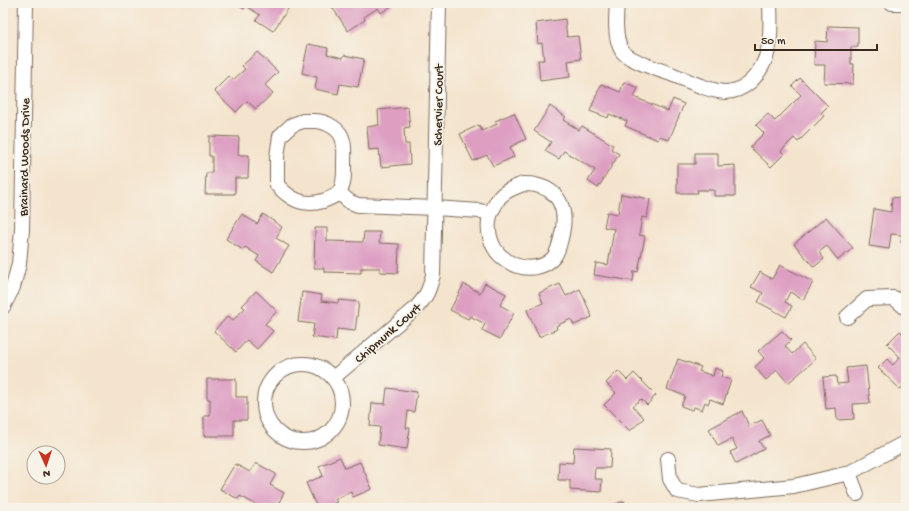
<svg xmlns="http://www.w3.org/2000/svg" width="909" height="511" font-family="'Gochi Hand',sans-serif">
  <rect width="100%" height="100%" fill="#f7f3e8"/>
  <filter id="ink" filterUnits="userSpaceOnUse"><feTurbulence type="fractalNoise" baseFrequency=".025" numOctaves="2"/><feDisplacementMap in="SourceGraphic" scale="8" xChannelSelector="R" yChannelSelector="G"/><feConvolveMatrix kernelMatrix="1 2 1 2 8 2 1 2 1" color-interpolation-filters="sRGB"/></filter>
  <filter id="wash" filterUnits="userSpaceOnUse"><feTurbulence type="fractalNoise" baseFrequency=".012" numOctaves="4" result="noise"/><feDisplacementMap in="SourceGraphic" scale="16" xChannelSelector="R" yChannelSelector="G"/><feGaussianBlur stdDeviation="0.9" result="paint"/><feColorMatrix in="noise" values="0 0 0 0 0 0 0 0 0 0 0 0 0 0 0 0 0 1.4 0 .05"/><feComposite in="paint" operator="in"/></filter>
  <g filter="url(#wash)">
    <rect width="100%" height="100%" fill="#f4e4cd"/>
    <g id="blocks">
      <g fill="#dd9ec2">
        <path d="M234,3H285L290,6L273,31L256,20L260,15L246,6L244,9Z"/>
        <path d="M338,3H396L381,13L378,8L364,17L365,20L348,31L332,7Z"/>
        <path d="M565,19L567,37L578,36L581,59L568,61L570,77L540,81L538,60H544L542,43L538,44L536,23Z"/>
        <path d="M828,26L858,27V47H851V64H854L853,84L824,83L825,65H814L815,41L827,42Z"/>
        <path d="M308,44L328,48L327,54L343,58L344,55L364,59L358,87L340,84L338,94L315,89L317,77L302,73Z"/>
        <path d="M257,52L278,72L265,85L273,93L256,109L247,101L236,112L214,91L229,76L233,80L245,69L242,66Z"/>
        <path d="M800,78L828,106L821,113L824,116L798,142L794,138L781,151L784,154L771,167L750,147L764,133L756,125L768,114L775,121L801,95L792,86Z"/>
        <path d="M624,82L638,88L634,97L668,111L673,99L684,104L669,140L660,136L658,140L625,126L627,121L609,114L608,118L590,111L601,84L620,92Z"/>
        <path d="M550,106L566,117L563,120L579,130L582,126L613,145L611,149L619,154L598,188L588,181L595,170L564,151L559,159L545,151L551,142L534,131Z"/>
        <path d="M408,107L410,127L404,128L405,144H409L410,164L381,167L379,149L369,150L367,127L379,125L378,110Z"/>
        <path d="M514,113L526,139L510,147L514,157L493,166L487,155L473,161L460,134L479,125L482,131L497,124L495,121Z"/>
        <path d="M209,136L239,137L238,155H249L248,178H235V194H205L206,173H212V156H209Z"/>
        <path d="M695,153H718V166L735,165V196H714V190H697L698,193H677V164H695Z"/>
        <path d="M621,194L650,199L647,218L642,217L639,235L645,236L638,272L634,271L633,281L594,275L596,263L608,265L614,229L604,227L607,212L618,214Z"/>
        <path d="M892,197L906,199V244L901,243L902,235L891,234L889,249L869,246L874,209L891,212Z"/>
        <path d="M242,214L257,224L263,214L282,227L276,238L289,246L273,272L256,261L259,256L245,247L243,250L226,239Z"/>
        <path d="M826,217L853,248L838,260L827,246L819,252L824,259L814,267L794,244Z"/>
        <path d="M315,228H327V241L363,242L364,232H380L379,243L399,244L398,273L380,272V268H361V273L324,272V268H314Z"/>
        <path d="M780,265L813,282L803,300L790,292L785,302L792,306L786,317L758,302L763,293L751,287L760,272L772,279Z"/>
        <path d="M485,283L506,294L500,305L514,313L500,339L482,330L485,324L470,316L468,319L450,310L464,284L480,293Z"/>
        <path d="M560,284L566,296L580,289L592,317L574,325L571,319L556,326L557,329L539,337L527,310L543,303L539,293Z"/>
        <path d="M256,291L277,311L265,324L273,331L257,349L247,340L236,352L214,331L228,316L233,320L245,308L242,306Z"/>
        <path d="M302,292L322,295L321,301L338,303L339,300L359,302L355,331L337,329L336,340L312,337L314,324L298,322Z"/>
        <path d="M782,331L791,340L785,346L792,354L803,344L816,359L788,383L777,370L766,380L755,367L764,358L758,351Z"/>
        <path d="M900,331L906,337V384L900,389L878,368L887,359L893,365L900,357L887,344Z"/>
        <path d="M678,359L701,367L699,371L713,376L715,368L723,371L721,377L731,380L723,404L710,399L708,404L705,402L702,410L694,407L692,410L681,406L685,396L667,389Z"/>
        <path d="M866,366L870,403L853,404L854,419L837,420L836,408L826,409L823,377L836,376L837,384L848,383L846,368Z"/>
        <path d="M618,371L627,380L634,373L656,395L647,405L641,399L633,406L644,418L630,431L604,405L616,393L606,383Z"/>
        <path d="M207,379H236V397H247V420H234V436H204V416H210V399H207Z"/>
        <path d="M387,388L417,392L414,412L408,411L406,428H410L407,449L378,445L380,427L370,426L372,403L385,404Z"/>
        <path d="M742,411L749,426L762,420L770,435L759,441L764,449L736,464L730,452L737,449L732,439L718,446L709,429Z"/>
        <path d="M574,447L611,449L610,468H595L594,479H602L601,492L570,490V480H558L559,462L573,463Z"/>
        <path d="M340,457L345,468L360,462L372,489L353,497L351,492L335,499L337,502L323,508H317L306,483L323,476L319,466Z"/>
        <path d="M256,463L276,474L270,485L284,493L276,508H252L255,504L240,496L238,499L220,489L235,464L250,472Z"/>
        <path d="M624,501L627,508H605Z"/>
      </g>
    </g>
  </g>
  <g filter="url(#ink)">
    <use href="#blocks" fill-opacity="0" stroke="#7c6b5b" stroke-width="1"/>
    <g fill="none" stroke-linecap="round" stroke-linejoin="round">
      <defs>
        <g id="minor">
          <path d="M617,3C616,17 614,38 622,51C628,60 659,70 671,74C687,80 708,91 725,92C735,92 743,88 750,82C773,60 771,33 770,3"/>
          <path d="M892,3H906"/>
          <path d="M303,121C307,121 312,121 316,121C327,122 341,129 343,141C345,148 344,156 344,163C344,172 345,185 339,192C335,197 328,199 323,201C303,207 290,199 277,185V157L280,136L292,125Z"/>
          <path d="M523,184C527,184 532,184 535,185C561,190 567,211 562,234C560,242 559,250 554,257C546,267 530,270 518,266C512,265 507,261 502,257C491,248 486,230 490,216C491,212 493,208 495,205C497,201 499,197 502,195C508,189 516,187 523,184Z"/>
          <path d="M339,193L350,202L358,205L435,208L480,211L490,213"/>
          <path d="M3,307L13,287L19,264L22,229L26,3"/>
          <path d="M847,317L867,299L894,298L906,308"/>
          <circle cx="303" cy="403" r="39"/>
          <path d="M333,378L416,308C427,296 429,290 433,275L439,3"/>
          <path d="M668,459L670,479L677,491L699,495L794,486L849,473L906,442"/>
          <path d="M849,473L857,494"/>
        </g>
      </defs>
      <use href="#minor" stroke="#7c6b5b" stroke-width="16"/>
      <use href="#minor" stroke="#fff" stroke-width="14"/>
    </g>
  </g>
  <g text-anchor="middle" stroke-width="3.5" stroke-linejoin="round" paint-order="stroke">
    <g font-size="13" fill="#3b2a1e" stroke="#f7f3e8">
      <text transform="translate(437 105) rotate(-89)" y="5">Schervier Court</text>
      <text transform="translate(23 157) rotate(-89)" y="5">Brainard Woods Drive</text>
      <text transform="translate(387 332) rotate(-41)" y="5">Chipmunk Court</text>
    </g>
  </g>
  <rect width="909" height="511" fill="none" stroke="#f7f3e8" stroke-width="16"/>
  <g transform="translate(46 465) rotate(177)"><circle r="19" fill="#f7f3e8" stroke="#aca397"/>
  <path d="M0-3L7 15L0 10L-7 15Z" fill="#c8321e"/>
  <text y="-6" font-size="11" font-weight="bold" text-anchor="middle" fill="#3b2a1e">N</text>
  </g>
  <path d="M755 44v6h122v-6" fill="none" stroke="#3b2a1e" stroke-width="2"/>
  <text x="761" y="44" font-size="12" fill="#3b2a1e" stroke="#f7f3e8" stroke-width="3" paint-order="stroke">50 m</text>
</svg>
